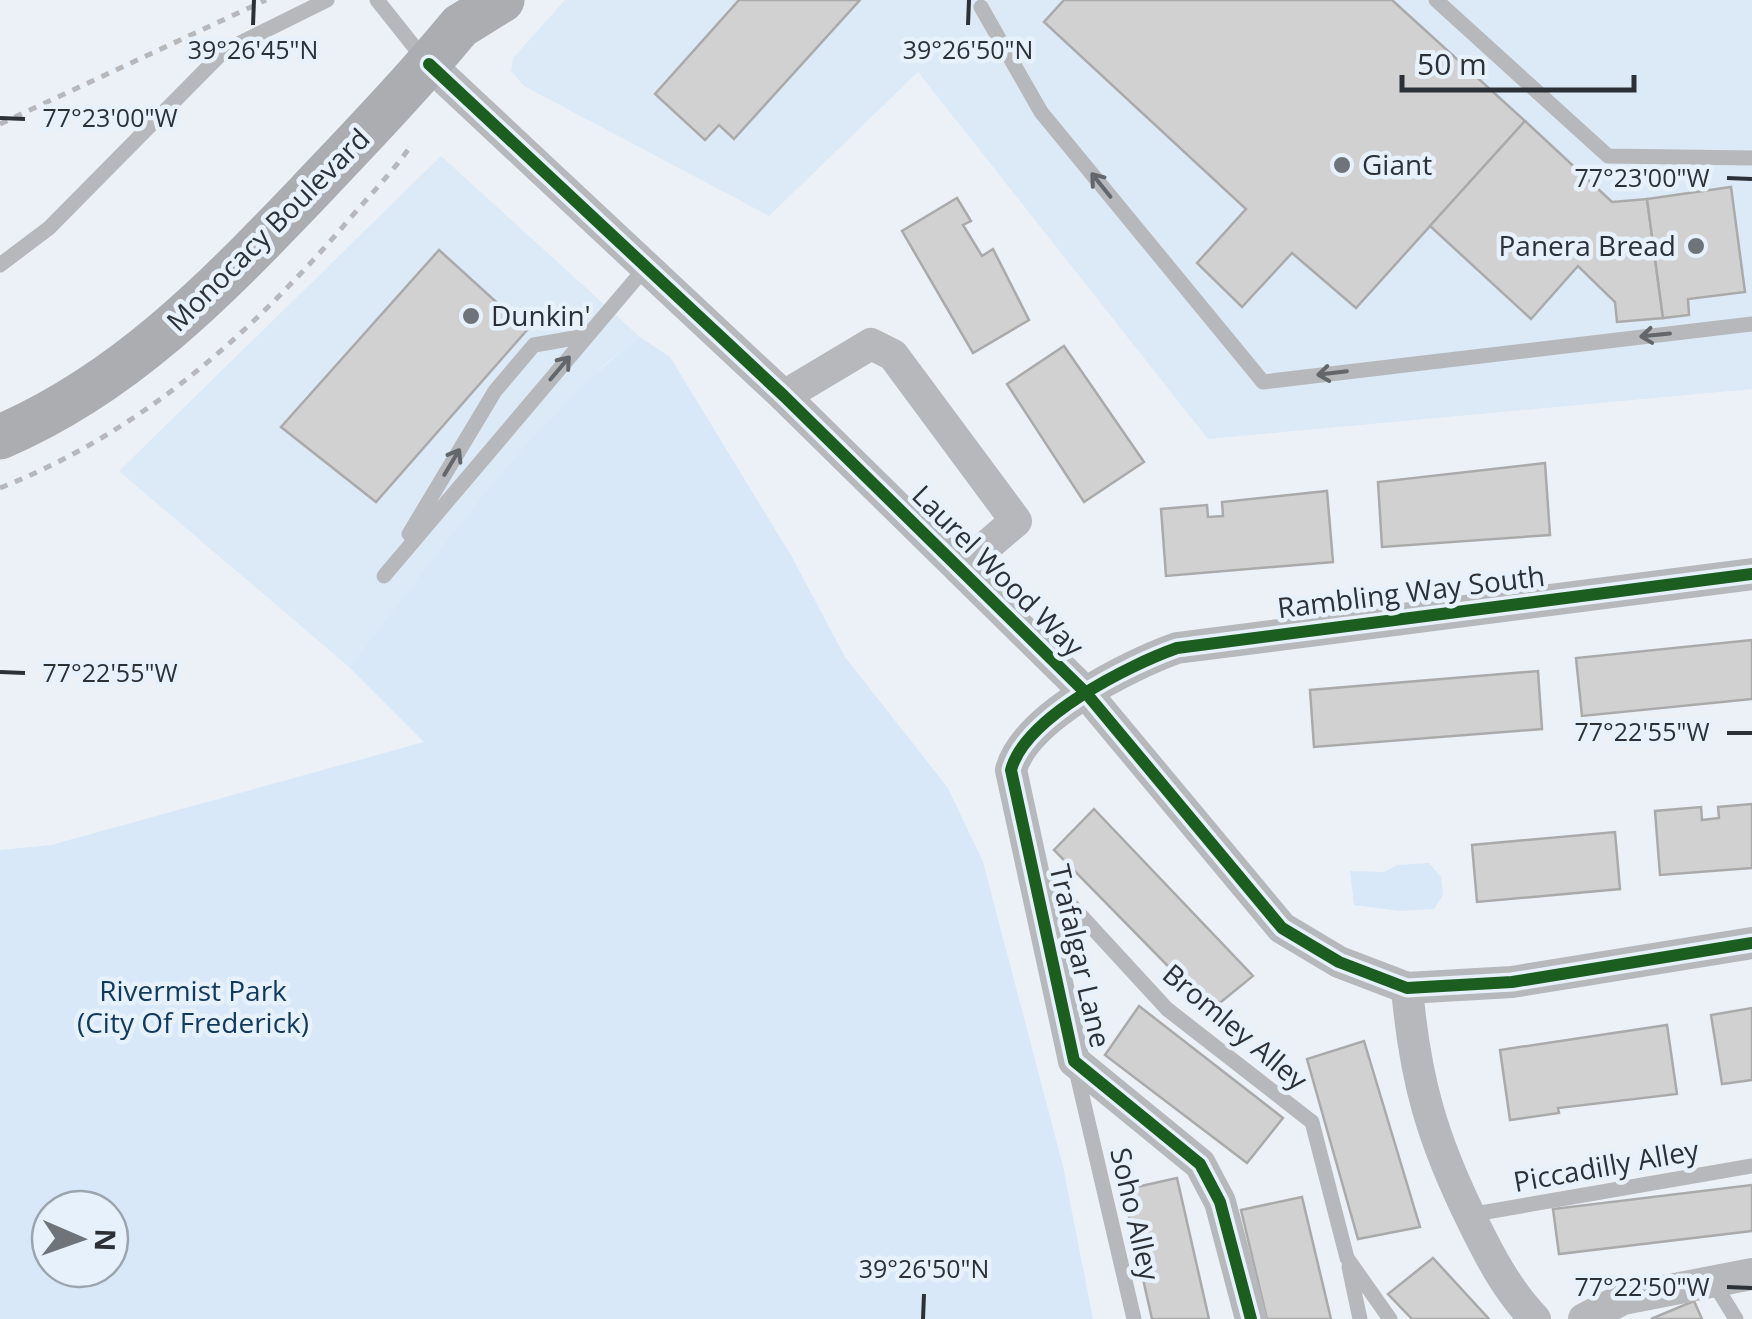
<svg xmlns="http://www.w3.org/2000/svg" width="1752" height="1319" font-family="'Open Sans',sans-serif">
  <rect width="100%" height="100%" fill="#ecf1f7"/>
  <g fill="#dce9f6">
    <path d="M565,0H1752V389L1208,439L918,72L769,216L524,86L511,71L513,58Z"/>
    <path d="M441,156L640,337L607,363L550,419L349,667L119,471Z"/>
  </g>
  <g fill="#d8e8f9" fill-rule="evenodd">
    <path d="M640,337L670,357L792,557L845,657L948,788L983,862L1063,1166L1093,1319H0V850L51,845L424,742L349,667C439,556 526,424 640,337ZM50,1209H110V1269H50Z"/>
    <path d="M1429,863L1441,877L1443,895L1434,909L1400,911L1354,905L1350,871L1384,872L1397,865Z"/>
  </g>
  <g fill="#d2d1d2" stroke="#abaaab" stroke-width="2.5">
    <path d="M739,0H860L734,139L719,125L705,140L655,94Z"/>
    <path d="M1064,0H1392L1525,121L1356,308L1292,253L1242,307L1197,263L1246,209L1044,22Z"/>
    <path d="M1525,121L1612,202L1647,199L1663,318L1617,322L1615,302L1578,266L1531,319L1430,226Z"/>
    <path d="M1731,187L1745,292L1688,299L1689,315L1663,318L1647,199Z"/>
    <path d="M957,198L971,221L963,225L982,256L993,249L1029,320L973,353L902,231Z"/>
    <path d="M439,250L527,330L376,502L281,427Z"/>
    <path d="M1064,346L1144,462L1084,502L1007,384Z"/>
    <path d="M1545,463L1550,535L1382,547L1378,482Z"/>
    <path d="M1327,491L1333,562L1166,576L1161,509L1207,505L1208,517L1223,516L1222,502Z"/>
    <path d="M1752,640V699L1582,716L1576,658Z"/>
    <path d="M1538,671L1542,729L1314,747L1310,690Z"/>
    <path d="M1752,804V868L1660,875L1655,811L1701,807L1702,820L1719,818L1718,807Z"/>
    <path d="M1094,809L1253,976L1211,1010L1054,850Z"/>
    <path d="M1615,832L1620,889L1477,902L1472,845Z"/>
    <path d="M1139,1006L1283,1118L1247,1163L1105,1055Z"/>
    <path d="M1752,1008V1080L1722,1084L1711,1015Z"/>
    <path d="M1667,1025L1677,1094L1558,1108L1559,1113L1510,1120L1500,1050Z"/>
    <path d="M1364,1041L1420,1227L1358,1239L1307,1059Z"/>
    <path d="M1177,1178L1209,1319H1152L1123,1190Z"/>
    <path d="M1752,1185V1231L1559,1254L1553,1209Z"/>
    <path d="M1302,1197L1331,1319H1267L1241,1210Z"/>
    <path d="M1433,1258L1489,1319H1412L1388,1294Z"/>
    <path d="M1694,1301L1702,1319H1651Z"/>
  </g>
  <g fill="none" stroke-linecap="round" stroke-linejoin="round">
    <g stroke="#b6b8bc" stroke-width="5" stroke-dasharray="8 8" stroke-linecap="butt">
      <path d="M0,124L266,0"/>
      <path d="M0,488C141,432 249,336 346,223C368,197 391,174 410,147"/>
    </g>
    <g stroke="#b6b8bb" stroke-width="15">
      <path d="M377,0L424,59"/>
      <path d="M1436,0L1608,156L1752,158"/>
      <path d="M981,7L1041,112L1263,382L1752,324"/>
      <path d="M0,265L49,228L224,51L327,0"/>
      <path d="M409,534L495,391L534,345L586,336"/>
      <path d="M384,576L645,268"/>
      <path d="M1040,871L1167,1009L1312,1122L1347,1258L1390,1319"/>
      <path d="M1076,1070L1134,1319"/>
      <path d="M1469,1215L1752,1166"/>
      <path d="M1349,1267L1360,1319"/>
      <path d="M1712,1280L1736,1319"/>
    </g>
    <g stroke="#b6b8bb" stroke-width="32">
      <path d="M429,64L784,396L1086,693L1282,928L1339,962L1407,988L1512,982L1752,943"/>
      <path d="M784,396L871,344L893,355L1016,521L960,569"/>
      <path d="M1407,988C1415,1080 1432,1139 1473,1222C1490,1257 1508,1291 1535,1319"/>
      <path d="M1251,1319L1220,1202L1200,1164L1074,1061L1011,770C1025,717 1129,665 1177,648L1752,574"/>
      <path d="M1584,1319L1623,1299L1752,1274"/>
    </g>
    <path stroke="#abadb0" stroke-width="45" d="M0,437C124,384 215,290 307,194C359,139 412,84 460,26L502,0"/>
    <defs>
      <g id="cycleway">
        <path d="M429,64L784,396L1086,693L1282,928L1339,962L1407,988L1512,982L1752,943"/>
        <path d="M1251,1319L1220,1202L1200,1164L1074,1061L1011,770C1025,717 1129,665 1177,648L1752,574"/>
      </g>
    </defs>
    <use href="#cycleway" stroke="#e7f1fc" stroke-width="19"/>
    <use href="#cycleway" stroke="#1b5e20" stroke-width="12"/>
  </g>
  <defs><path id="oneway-shaft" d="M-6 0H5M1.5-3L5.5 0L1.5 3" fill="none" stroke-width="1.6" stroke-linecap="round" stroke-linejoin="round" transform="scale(2.5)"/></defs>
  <g stroke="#63676c">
    <use href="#oneway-shaft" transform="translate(1101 185) rotate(-129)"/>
    <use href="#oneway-shaft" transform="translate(1655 335) rotate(174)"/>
    <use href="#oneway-shaft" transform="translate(560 368) rotate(-50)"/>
    <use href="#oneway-shaft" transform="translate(1332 373) rotate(173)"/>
    <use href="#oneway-shaft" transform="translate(452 462) rotate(-59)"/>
  </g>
  <path fill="none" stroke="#2c3137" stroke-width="4" d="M253,25L254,0M968,25L969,0M0,118L25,119M1727,178L1752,179M0,672L25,673M1727,733H1752M1727,1287L1752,1288M923,1319L924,1294"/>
  <g fill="#6f747a" stroke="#e7f1fc" stroke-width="4">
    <circle cx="1342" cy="165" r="10"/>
    <circle cx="1696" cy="246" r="10"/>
    <circle cx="471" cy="316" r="10"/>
  </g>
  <g text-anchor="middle" stroke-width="9" stroke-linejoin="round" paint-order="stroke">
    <g font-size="28" fill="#2c3137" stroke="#e7f1fc" text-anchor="start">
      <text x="1362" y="175">Giant</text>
      <text x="1676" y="256" text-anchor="end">Panera Bread</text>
      <text x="491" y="326">Dunkin'</text>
    </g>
    <g font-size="28" fill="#2c3137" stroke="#e7f1fc">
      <text transform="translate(268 230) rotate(-45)" y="10">Monocacy Boulevard</text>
      <text transform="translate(998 571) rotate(45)" y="10">Laurel Wood Way</text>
      <text transform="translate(1411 592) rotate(-7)" y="10">Rambling Way South</text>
      <text transform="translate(1080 956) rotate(77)" y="10">Trafalgar Lane</text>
      <text transform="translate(1235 1027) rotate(40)" y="10">Bromley Alley</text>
      <text transform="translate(1606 1166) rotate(-10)" y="10">Piccadilly Alley</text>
      <text transform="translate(1135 1214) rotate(77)" y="10">Soho Alley</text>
    </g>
    <g font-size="28" fill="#10395d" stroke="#e7f1fc">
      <text x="193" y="1001">Rivermist Park<tspan x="193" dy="32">(City Of Frederick)</tspan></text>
    </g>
  </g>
  <g font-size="25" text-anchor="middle" fill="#2c3137" stroke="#e7f1fc" stroke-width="9" stroke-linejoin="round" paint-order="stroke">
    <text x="253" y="59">39°26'45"N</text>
    <text x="968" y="59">39°26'50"N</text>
    <text x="110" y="127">77°23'00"W</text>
    <text x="1642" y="187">77°23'00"W</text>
    <text x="110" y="682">77°22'55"W</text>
    <text x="1642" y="741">77°22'55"W</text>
    <text x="924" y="1278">39°26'50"N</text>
    <text x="1642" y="1296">77°22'50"W</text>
  </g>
  <g transform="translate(80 1239) rotate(92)"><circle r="48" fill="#e7f1fc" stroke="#9ca4ad" stroke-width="2.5"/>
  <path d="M0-8L18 38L0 25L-18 38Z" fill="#6f747a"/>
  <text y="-15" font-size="28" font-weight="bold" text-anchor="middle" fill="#2c3137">N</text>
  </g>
  <path d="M1402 75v15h232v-15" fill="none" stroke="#2c3137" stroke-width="5"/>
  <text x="1417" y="75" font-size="30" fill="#2c3137" stroke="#e7f1fc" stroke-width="8" paint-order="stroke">50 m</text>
</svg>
